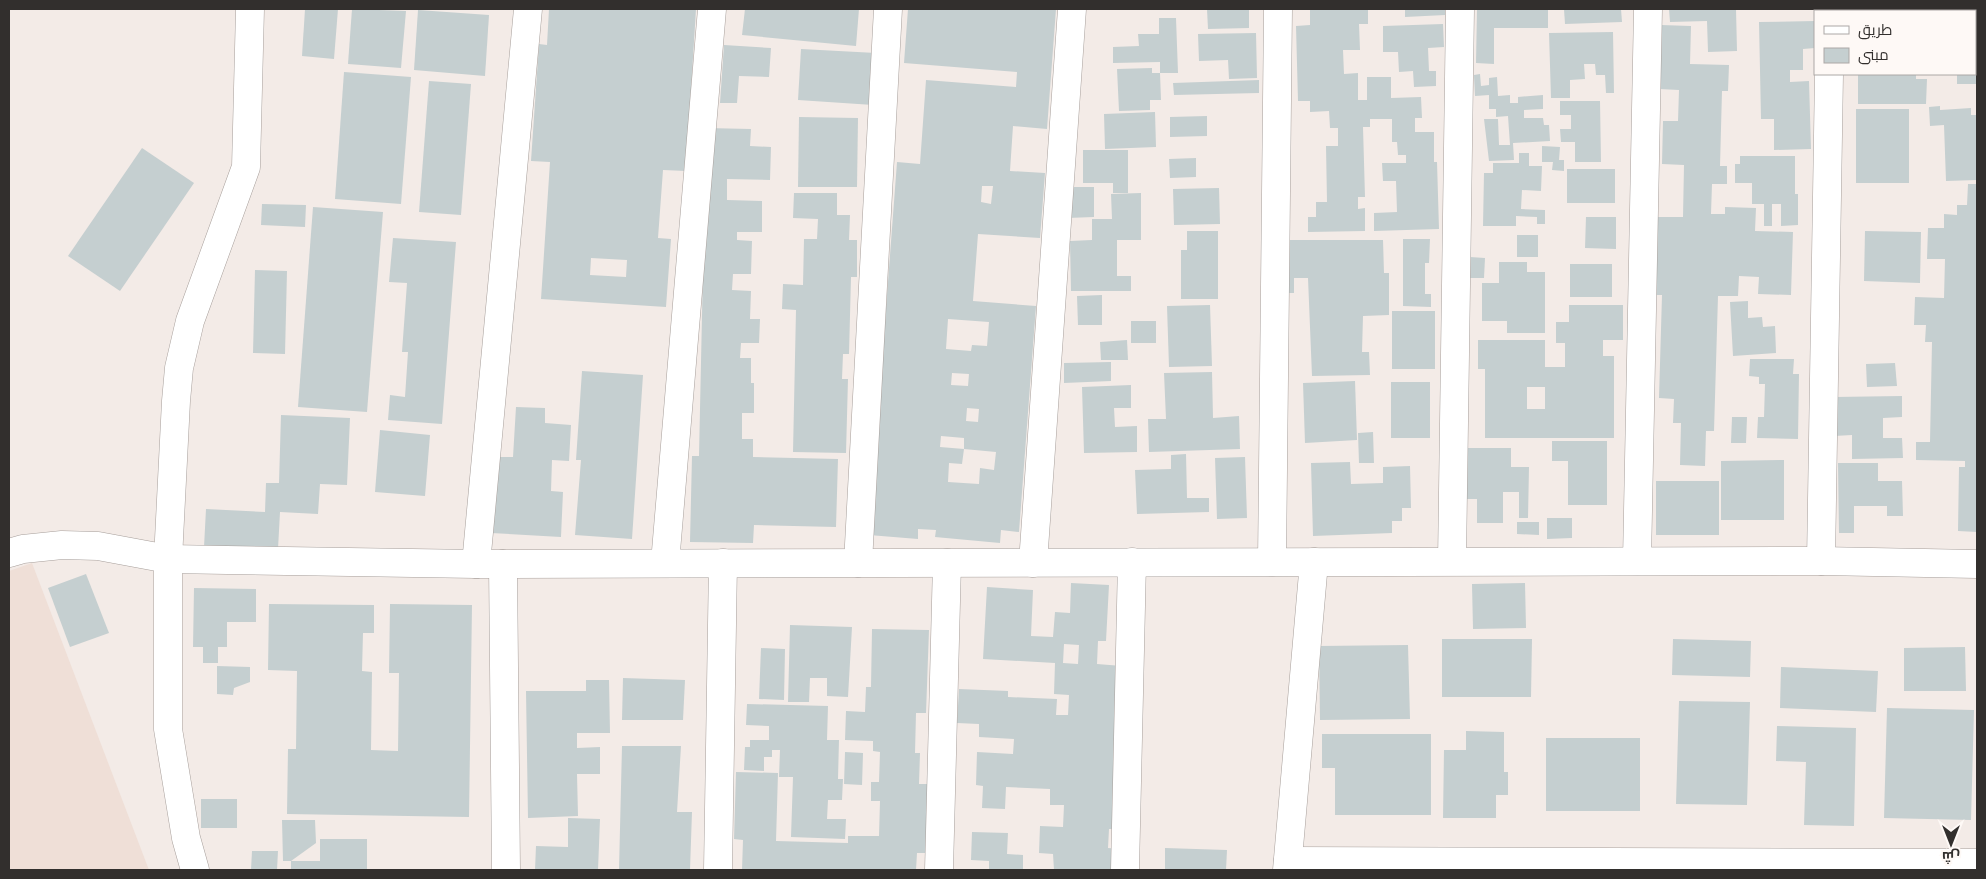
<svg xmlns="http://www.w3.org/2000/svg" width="1986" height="879" font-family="'DM Sans',Cairo,sans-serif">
  <rect width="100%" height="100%" fill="#f3ebe7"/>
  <path fill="#efdfd7" d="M32,563L149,870H9V571Z"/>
  <g fill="#c5cfd0" fill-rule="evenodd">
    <path d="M305,9H338L334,59L302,56Z"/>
    <path d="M352,9L406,11L401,68L348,64Z"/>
    <path d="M549,9H696L686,171L663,170L658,238L671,239L666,307L541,299L550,162L531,161L539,44L547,45ZM591,258L627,260L626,277L590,275Z"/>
    <path d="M745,9H859L856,46L742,35Z"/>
    <path d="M908,9H1056L1047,129L1013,126L1010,171L1045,173L1040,238L978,234L973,301L1036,306L1019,532L1001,530L1000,543L935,537L936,530L918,529V539L869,535L897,162L920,164L926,80L1016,87L1017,72L904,63ZM982,186H993L991,204L981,202ZM948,319L989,322L987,346L972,345L971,351L946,349ZM952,373L969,374L968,386L951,385ZM967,408L979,409L978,422L966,421ZM941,436L964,438V449L940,447ZM964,449L996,452L994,470L980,468L979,484L948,482L949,463L962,464Z"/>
    <path d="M1207,9H1249V28L1208,29Z"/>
    <path d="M1310,9H1368V24H1359L1360,50H1343L1344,74L1358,73V100H1367V77H1391V98L1421,97L1422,118H1415V132H1434V162H1437L1439,229L1374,231V213L1397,212L1396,181H1383L1382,163H1406V155H1398L1397,142H1392V119H1370V127H1363L1365,197H1358V209L1365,208V231L1308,232V217H1316V202H1327L1326,146H1338V128H1330L1329,111L1310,112V101H1298L1296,26L1310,25Z"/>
    <path d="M1405,9H1445V15L1405,17Z"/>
    <path d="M1477,9H1548V28H1494V64L1476,63Z"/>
    <path d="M1564,9H1621L1622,22L1565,24Z"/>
    <path d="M1669,9H1736L1737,51L1708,52L1707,21L1670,22Z"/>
    <rect x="1870" y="9" width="55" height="2"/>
    <path d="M1957,9H1977V84H1957V74H1975V11H1957Z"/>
    <path d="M418,10L489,15L485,76L414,70Z"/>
    <path d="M1159,18H1176L1178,73H1160V62L1113,63V47L1139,46L1138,34H1159Z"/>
    <path d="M1815,21V48L1803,49V70H1790V82L1809,81L1811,149L1774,150V119H1761L1759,22Z"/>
    <path d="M1443,24L1444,47L1428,48L1429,71H1436V86L1414,87L1413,71L1399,72L1398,52H1383V26Z"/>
    <path d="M1661,25L1691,26L1690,64L1729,65L1728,91H1722L1720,166H1727V184H1712L1711,214H1725V207L1756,208L1755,231L1793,232L1791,295L1758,294L1759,277L1739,276L1738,296H1718L1714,431H1706L1705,466L1680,465L1681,423H1673L1674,399L1659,398L1662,295H1652L1653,217H1683L1684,165L1662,164L1663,121H1678L1679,90L1659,89Z"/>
    <path d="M1613,32L1614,93H1606L1605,75H1596L1595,64H1584L1585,79L1570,80V98H1551L1549,33Z"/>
    <path d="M1256,33L1257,78L1229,79L1228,60L1199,61L1198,34Z"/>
    <path d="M724,45L771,48L769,77L739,76L737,103H720Z"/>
    <path d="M801,49L876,53L873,105L798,100Z"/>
    <path d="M1152,68V73H1160L1161,100H1150V110L1119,111L1117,69Z"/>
    <path d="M344,72L411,77L401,204L335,199Z"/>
    <path d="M1480,74L1481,86L1489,85V78L1497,77L1498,96L1510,95V103H1518V97L1543,95V109L1524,110V118H1543L1544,125H1549L1550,141L1513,143L1514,160L1489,161L1484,119H1498L1499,145H1510L1508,116L1496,117V109H1489V95L1475,96L1474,75Z"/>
    <path d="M1858,74H1916V79H1927L1926,104H1858Z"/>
    <path d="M1259,80V93L1174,95L1173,83Z"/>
    <path d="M429,81L471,84L461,215L419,212Z"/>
    <path d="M1560,101H1600L1601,162H1575V142H1561L1560,129H1571V115H1560Z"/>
    <path d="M1940,106V110L1971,108V115H1977V180L1946,181L1944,125L1930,126L1929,107Z"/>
    <rect x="1856" y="109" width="53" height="74"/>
    <path d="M1155,112L1156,147L1105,149L1104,114Z"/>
    <path d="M1207,116V136L1170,137V117Z"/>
    <path d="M799,117L858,118L857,187H798Z"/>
    <path d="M706,128L751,129L750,146L771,147L770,180L727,179V200L762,201V232H737V240L752,241L751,274H733L732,290L751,291L750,319H760L759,343H741L740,358H751V383H754V413H742V439H753V457L838,459L836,527L754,525L753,543L690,542L692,456H699Z"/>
    <path d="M1542,146L1560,147L1559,160H1564V171L1552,170L1553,162H1542Z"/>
    <path d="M142,148L194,183L120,291L68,256Z"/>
    <path d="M1083,150H1128V193H1113V183H1083Z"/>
    <path d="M1519,153H1529V166H1542L1541,191L1522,190L1521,209L1545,210V224H1537V217L1516,216V226H1483L1484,173H1493V163H1519Z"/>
    <path d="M1740,156H1795V194H1798V225L1781,226V204H1772V226H1764V204H1752V183H1735V164H1740Z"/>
    <path d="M1196,158V177L1170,178L1169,159Z"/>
    <rect x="1567" y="169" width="48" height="34"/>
    <path d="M1968,184H1977V532L1958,531L1959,467H1965V461L1916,460V442H1930L1932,342H1925L1926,325H1914L1915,297L1944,298L1945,259H1927L1928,228H1944V214L1957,215V205H1967Z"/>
    <path d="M1066,187H1094V217L1067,218Z"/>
    <path d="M1219,188L1220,224L1174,225L1173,189Z"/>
    <path d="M794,193H837V215H850L849,240H857V277H851L849,354H843L842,379H848L846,453L793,452L796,310L782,309L783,284L803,285L804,239H817L818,219L793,218Z"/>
    <path d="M1141,193V240H1117V276H1131V291H1071L1070,241L1092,240V219H1112L1111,194Z"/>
    <path d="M262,204L306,205L305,227L261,225Z"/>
    <path d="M313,207L383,212L367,412L298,407Z"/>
    <path d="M1586,217H1616V249L1585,248Z"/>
    <path d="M1187,231H1218V299H1181V250H1187Z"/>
    <path d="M1865,231L1921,232L1920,283L1864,281Z"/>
    <rect x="1517" y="235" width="21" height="22"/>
    <path d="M393,238L456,242L442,424L388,420L390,395L405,397L408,352H402L407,283L389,282Z"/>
    <path d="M1403,239H1430L1429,263H1425V294H1431V307L1403,306Z"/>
    <path d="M1287,240H1383L1384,273H1389V315L1363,316L1362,352H1369L1370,375L1312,376L1308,278H1294V293H1277Z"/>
    <path d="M1470,257L1485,258L1484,278H1469Z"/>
    <path d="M1499,262H1527V272H1545V333H1507V321H1482V283H1499Z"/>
    <rect x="1570" y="264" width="42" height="33"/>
    <path d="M255,270L287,271L285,354L253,353Z"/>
    <path d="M1102,295V325H1078L1077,296Z"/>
    <path d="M1748,301V318L1762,317L1763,327L1775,326L1776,353L1733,356L1730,302Z"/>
    <path d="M1210,305L1212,366L1169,367L1167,306Z"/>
    <path d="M1569,305H1623V340H1603V356H1614V438H1485V369H1478V340H1545V367H1565V343H1556V322H1569ZM1527,387H1545V409H1527Z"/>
    <rect x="1392" y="311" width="43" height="58"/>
    <rect x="1131" y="321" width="25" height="22"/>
    <path d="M1127,340L1128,360H1101L1100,342Z"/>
    <path d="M1750,359H1794L1793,374H1799L1798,439L1757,438L1758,417H1764L1765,384H1759V377L1749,376Z"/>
    <path d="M1111,362V381L1064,383V363Z"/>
    <path d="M1895,363L1897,386L1867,387L1866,364Z"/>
    <path d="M582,371L643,375L632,539L575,535L581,460H576Z"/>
    <path d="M1212,372L1213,418L1239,416L1240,449L1149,452L1148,419H1166L1164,373Z"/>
    <path d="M1355,381L1357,440L1305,443L1303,383Z"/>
    <rect x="1391" y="382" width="39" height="56"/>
    <path d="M1131,385V408H1114L1115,427L1137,426V452L1084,453L1082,387Z"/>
    <path d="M1902,396V417L1883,418V438H1902L1903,458L1852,459V435L1834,436V397Z"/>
    <path d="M516,407L545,408V423L571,425L569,461L552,460L551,491L563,492L561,537L491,533L496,457H513Z"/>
    <path d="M281,415L350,418L347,485L320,484L318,514L280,512L278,549L204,547L206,509L265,512L266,483H279Z"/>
    <path d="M1732,417H1747L1746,443H1731Z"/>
    <path d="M380,430L430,435L425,496L375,492Z"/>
    <path d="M1373,432L1374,463H1359L1358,433Z"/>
    <path d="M1552,441H1607V505H1568V461H1552Z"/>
    <path d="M1463,448H1511V467H1529L1528,518H1519V492H1503V523H1477V499H1463Z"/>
    <path d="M1186,454L1187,498H1209V512L1137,514L1135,470L1171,469V455Z"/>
    <path d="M1245,457L1247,518L1217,519L1215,458Z"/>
    <path d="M1784,460V520H1721V461Z"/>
    <path d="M1350,462L1351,484L1383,483V467L1410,466L1411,508H1402V521H1392V533L1313,536L1311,463Z"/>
    <path d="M1838,463H1878V481H1902L1903,516H1887V506H1854V533H1839Z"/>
    <rect x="1656" y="481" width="63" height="54"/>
    <path d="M1547,518H1572V538L1547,539Z"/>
    <path d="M1517,522H1539V535L1517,534Z"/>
    <path d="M86,574L109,633L70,647L48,588Z"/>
    <path d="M1071,583L1109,585L1106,641H1098L1097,664L1122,666L1115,829H1109L1108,848L1122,849L1121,870H1054L1053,854L1039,853L1040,826L1063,827L1064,805H1050V789L1006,787L1005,809L982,808L983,786L976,785L977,752L1013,754L1014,739L979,737V724L957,723L959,689L1008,691V697L1057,699L1056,715H1068L1069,695L1054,694L1055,663L983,659L987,587L1033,590L1031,636L1053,637L1055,612L1070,613ZM1064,644L1079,645L1078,664L1063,663Z"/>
    <path d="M1525,583L1526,628L1473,629L1472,584Z"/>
    <path d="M194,588L256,589V622H227V647H218V663H203V647H193Z"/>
    <path d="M269,604L374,605V633H363L362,671L372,672L371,750L398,751L399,673H389L390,604L472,605L469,817L287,814L288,749H296L297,671L268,670Z"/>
    <path d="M790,625L852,627L848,697L827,696V678H810L809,702H788Z"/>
    <path d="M872,629L929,630L926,713H916L915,753H920L919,784H930L932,853H917L916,870H742L743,840L734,839L736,772L778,773L776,841L848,843V836H879L880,801H871V782H879L880,752L873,751V741L845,740L846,711L865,712L866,687H871Z"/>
    <path d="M1442,639H1532L1531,697H1442Z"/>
    <path d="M1673,639L1751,641L1750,677L1672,675Z"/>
    <path d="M1408,645L1410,719L1320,720L1319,646Z"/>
    <path d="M1965,647L1966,691H1904V648Z"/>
    <path d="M761,648L785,649L784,700L759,699Z"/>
    <path d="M217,666L250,667V682L234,688L233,695L217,694Z"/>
    <path d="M1781,667L1878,671L1876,712L1780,708Z"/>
    <path d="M623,678L685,680L683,720H622Z"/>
    <path d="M586,680H609L610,733H577V748L600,747V774H577L578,816L528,818L526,691H586Z"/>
    <path d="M1679,701L1750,702L1747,805L1676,804Z"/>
    <path d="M747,704L828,706L827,740H839L838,779H843L842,800H828L827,819H846L845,839L791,837L793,777H779L780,750H772V757H764V771L744,770L745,747H750V740H769V726L746,725Z"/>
    <path d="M1887,708L1974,710L1971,820L1884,818Z"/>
    <path d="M1777,726L1856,728L1854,826L1804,825L1806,762L1776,761Z"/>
    <path d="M1466,731L1504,732V772H1508V795H1496V818H1443L1444,750H1466Z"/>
    <path d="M1322,734H1431V815H1335V768H1322Z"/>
    <rect x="1546" y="738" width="94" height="73"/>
    <path d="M622,746H681L677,812H692L690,870H619Z"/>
    <path d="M845,752L863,753L862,785L844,784Z"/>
    <rect x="201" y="799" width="36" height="29"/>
    <path d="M568,818L600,819L598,870H535L536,846L568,847Z"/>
    <path d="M282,820H315L316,843L291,861H320V839H367V870H291V861H283Z"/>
    <path d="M972,832L1008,833L1007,854L1023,855V870H989V861L971,860Z"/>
    <path d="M1165,848L1227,850L1226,870H1165Z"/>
    <path d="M252,851H278L277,870H251Z"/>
  </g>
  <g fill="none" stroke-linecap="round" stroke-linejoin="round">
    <defs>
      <g id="minor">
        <path d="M1830,11V9"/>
        <path d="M9,553L23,549L62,545L98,546L168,559L476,564L1821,561L1977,564"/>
        <path d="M1452,561L1460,9"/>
        <path d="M1637,561L1648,9"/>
        <path d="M1821,561L1829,74"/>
        <path d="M1272,562L1278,9"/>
        <path d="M665,563L712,9"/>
        <path d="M858,563L888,9"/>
        <path d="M1033,563L1072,9"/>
        <path d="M476,564L528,9"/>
        <path d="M503,564L506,870"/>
        <path d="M1288,861L1977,863"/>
        <path d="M195,870L186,838L168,729V559L176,401L179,368L190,321L246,167L250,9"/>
        <path d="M718,870L723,563"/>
        <path d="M939,870L947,563"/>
        <path d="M1125,870L1132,562"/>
        <path d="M1287,870L1314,562"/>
      </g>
    </defs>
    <use href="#minor" stroke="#a79f9b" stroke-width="29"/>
    <use href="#minor" stroke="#fff" stroke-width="28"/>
  </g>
  <rect width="1986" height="879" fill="none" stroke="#322f2d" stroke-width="20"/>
  <rect x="1814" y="10" width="162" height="65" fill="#fef9f6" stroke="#aca8a6"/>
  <rect x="1824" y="26" width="25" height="8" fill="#ffffff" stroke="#aca8a6"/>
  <text x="1858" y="35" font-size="15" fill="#322f2d">طريق</text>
  <rect x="1824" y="48" width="25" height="15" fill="#c5cfd0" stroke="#aca8a6"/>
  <text x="1858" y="60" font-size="15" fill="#322f2d">مبنى</text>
  <g transform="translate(1951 844) rotate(180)" stroke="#fef9f6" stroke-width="4" paint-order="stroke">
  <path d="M0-4L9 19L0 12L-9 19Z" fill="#322f2d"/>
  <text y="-8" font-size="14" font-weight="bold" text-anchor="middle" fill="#322f2d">ش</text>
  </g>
</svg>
